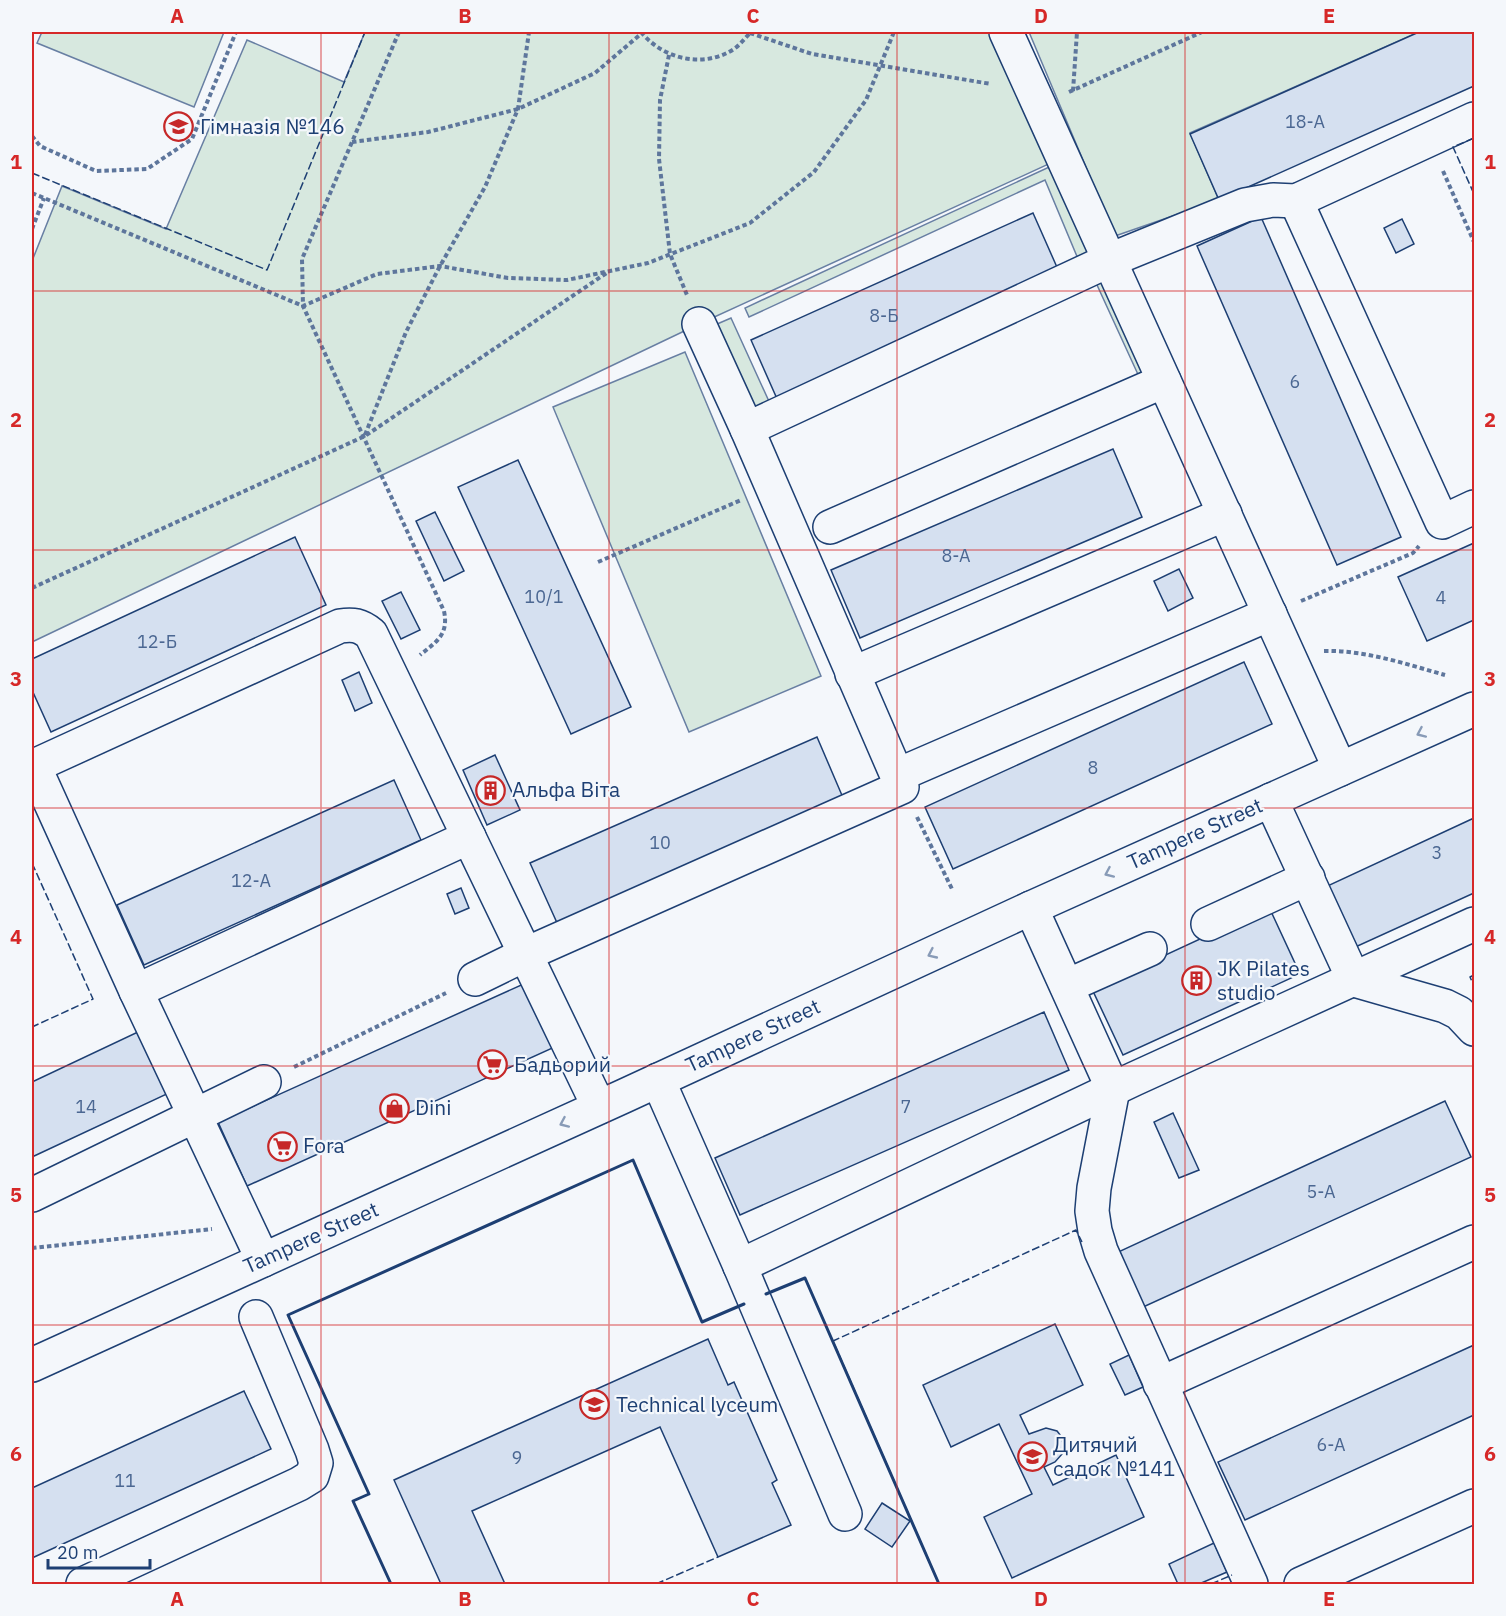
<svg xmlns="http://www.w3.org/2000/svg" width="1506" height="1616" font-family="'IBM Plex Sans',sans-serif">
  <rect width="100%" height="100%" fill="#f4f7fb"/>
  <g fill="#d7e8df" stroke="#687fa3" stroke-width="1.5">
    <path d="M42,32H224L194,107L37,43Z"/>
    <path d="M365,32H1007L1064,157L699,324L32,642V261L62,186L166,229L247,40L344,82Z"/>
    <path d="M1029,32H1419L1190,133L1219,200L1115,236Z"/>
    <path d="M1060,162L1097,253L1081,266L1045,180L749,317L745,308Z"/>
    <path d="M1106,266L1144,349L1141,381L1092,274Z"/>
    <path d="M731,318L772,408L750,418L708,328Z"/>
    <path d="M685,352L821,676L689,732L553,407Z"/>
  </g>
  <g fill="#d5e0f0" stroke="#1d3f73" stroke-width="1.5">
    <path d="M1419,32H1474V86L1219,200L1190,134Z"/>
    <path d="M1033,213L1060,274L778,401L751,340Z"/>
    <path d="M1261,217L1401,537L1337,565L1197,246Z"/>
    <path d="M1402,219L1414,244L1396,253L1384,228Z"/>
    <path d="M1113,449L1142,517L860,638L831,570Z"/>
    <path d="M518,460L631,707L571,734L458,487Z"/>
    <path d="M435,512L464,571L444,581L416,521Z"/>
    <path d="M295,537L326,605L51,732L32,690V659Z"/>
    <path d="M1474,543V620L1427,641L1398,577Z"/>
    <path d="M1179,569L1193,598L1168,611L1154,581Z"/>
    <path d="M401,592L420,630L401,639L382,601Z"/>
    <path d="M1244,662L1272,724L953,869L925,807Z"/>
    <path d="M359,672L372,703L355,711L342,680Z"/>
    <path d="M817,737L844,800L558,925L530,863Z"/>
    <path d="M495,755L520,810L487,825L463,770Z"/>
    <path d="M394,780L421,840L144,965L117,905Z"/>
    <path d="M1474,818V893L1351,949L1323,888Z"/>
    <path d="M461,888L469,908L455,914L447,894Z"/>
    <path d="M1269,907L1300,974L1123,1055L1092,989Z"/>
    <path d="M528,982L557,1046L247,1186L218,1122Z"/>
    <path d="M1044,1012L1069,1070L740,1215L715,1158Z"/>
    <path d="M140,1031L169,1093L32,1157V1082Z"/>
    <path d="M1445,1101L1471,1157L1141,1308L1116,1253Z"/>
    <path d="M1173,1113L1199,1170L1179,1178L1154,1122Z"/>
    <path d="M1055,1324L1083,1385L1020,1415L1029,1434L1046,1428L1057,1431L1061,1436L1064,1447L1063,1453L1055,1462L1044,1467L1053,1485L1116,1455L1144,1517L1012,1578L984,1517L1032,1494L999,1424L951,1447L923,1385Z"/>
    <path d="M708,1339L728,1385L734,1382L777,1480L772,1483L791,1525L718,1557L660,1427L472,1511L505,1584H441L394,1480Z"/>
    <path d="M1474,1345V1415L1245,1520L1218,1462Z"/>
    <path d="M1129,1355L1143,1387L1125,1395L1110,1364Z"/>
    <path d="M244,1391L271,1449L32,1558V1488Z"/>
    <path d="M882,1503L910,1521L892,1547L865,1529Z"/>
    <path d="M1214,1543L1227,1572L1199,1584H1178L1169,1564Z"/>
  </g>
  <g fill="none" stroke-linecap="round" stroke-linejoin="round">
    <defs>
      <g id="minor">
        <path d="M1006,32L1340,769"/>
        <path d="M1296,201L1442,522L1474,507"/>
        <path d="M747,429L1110,260L1245,205L1273,200L1296,201L1474,119"/>
        <path d="M830,527L1164,381"/>
        <path d="M852,674L1225,514"/>
        <path d="M898,775L1270,614"/>
        <path d="M1271,800L1354,980L1445,1006L1459,1013L1474,1029"/>
        <path d="M1031,908L1113,1089L1094,1188L1092,1211L1095,1231L1101,1251L1251,1584"/>
        <path d="M1208,924L1308,878"/>
        <path d="M475,979L526,954L902,787L747,429L699,324"/>
        <path d="M1067,986L1150,949"/>
        <path d="M136,991L469,837"/>
        <path d="M658,1080L740,1266L845,1514"/>
        <path d="M32,1195L264,1082"/>
        <path d="M263,1260L136,991L34,766L340,626C353,624 360,625 371,634L599,1107"/>
        <path d="M740,1266L1134,1079L1474,924"/>
        <path d="M32,1365L624,1096L1031,908L1474,709"/>
        <path d="M1160,1384L1474,1242"/>
        <path d="M83,1584L299,1484L312,1476L316,1463L312,1450L256,1317"/>
        <path d="M1301,1584L1474,1506"/>
      </g>
    </defs>
    <use href="#minor" stroke="#1d3f73" stroke-width="36"/>
    <g stroke="#5e769c" stroke-width="4" stroke-dasharray="4.5 3" stroke-linecap="butt">
      <path d="M399,32L302,259L303,306L444,611C449,635 436,642 420,655"/>
      <path d="M641,32C663,59 703,69 734,49C740,45 745,38 751,32"/>
      <path d="M750,33L812,54L991,84"/>
      <path d="M669,55L660,100L659,159L670,254L687,295"/>
      <path d="M1073,91L1077,32"/>
      <path d="M1069,92L1202,32"/>
      <path d="M32,136L40,146L96,171L147,169L192,139L236,32"/>
      <path d="M352,142L428,132L518,109L595,73L642,33"/>
      <path d="M1443,171L1474,242"/>
      <path d="M32,193L303,306L377,274L440,266L508,278L567,280L648,263L750,223L814,172L866,100L894,32"/>
      <path d="M32,229L44,198"/>
      <path d="M365,435L406,332L440,266L485,187L518,109L529,32"/>
      <path d="M598,562L741,500"/>
      <path d="M32,588L365,436L608,272"/>
      <path d="M1301,601L1413,553L1419,546"/>
      <path d="M1324,651C1365,650 1406,664 1445,675"/>
      <path d="M917,817L952,889"/>
      <path d="M294,1067L446,993"/>
      <path d="M32,1248L212,1229"/>
    </g>
    <use href="#minor" stroke="#f4f7fb" stroke-width="33"/>
    <g stroke="#1d3f73" stroke-width="1.5" stroke-dasharray="8 3" stroke-linecap="butt">
      <path d="M1474,138L1453,147L1474,194"/>
      <path d="M32,173L267,270L365,32"/>
      <path d="M32,863L93,999L32,1027"/>
      <path d="M1474,975L1470,977L1474,986"/>
      <path d="M656,1584L718,1557"/>
      <path d="M939,1584L833,1341L1076,1230L1082,1242"/>
      <path d="M1211,1584L1232,1575"/>
    </g>
    <g stroke="#1d3f73" stroke-width="3">
      <path d="M766,1294L805,1278L939,1584"/>
      <path d="M391,1584L353,1501L369,1494L288,1315L633,1160L702,1322L744,1304"/>
    </g>
  </g>
  <defs><path id="oneway-chevron" d="M-2-3.5L2.5 0L-2 3.5" fill="none" stroke-width="1.6" stroke-linecap="round" stroke-linejoin="round" transform="scale(1.5)"/></defs>
  <g stroke="#889bb7">
    <use href="#oneway-chevron" transform="translate(1421 733) rotate(156)"/>
    <use href="#oneway-chevron" transform="translate(1109 873) rotate(156)"/>
    <use href="#oneway-chevron" transform="translate(932 954) rotate(155)"/>
    <use href="#oneway-chevron" transform="translate(564 1123) rotate(156)"/>
  </g>
  <path fill="none" stroke="#d62828" stroke-width="1.5" stroke-opacity="0.55" d="M321,32V1584M609,32V1584M897,32V1584M1185,32V1584M32,291H1474M32,550H1474M32,808H1474M32,1066H1474M32,1325H1474"/>
  <defs>
    <symbol id="school-ring" viewBox="-11 -11 22 22"><circle r="9.5" fill="#f4f7fb" stroke="#c62828" stroke-width="1.5"/><path d="M0-5L7-2L0 1L-7-2ZM-4 1L0 2.5L4 1V4Q0 6-4 4Z" fill="#c62828"/></symbol>
    <symbol id="building-ring" viewBox="-11 -11 22 22"><circle r="9.5" fill="#f4f7fb" stroke="#c62828" stroke-width="1.5"/><path d="M-4-6H4V6H1V3H-1V6H-4ZM-2.5-4.3h1.7v1.8h-1.7ZM.8-4.3h1.7v1.8H.8ZM-2.5-1h1.7V.8h-1.7ZM.8-1h1.7V.8H.8Z" fill="#c62828"/></symbol>
    <symbol id="supermarket-ring" viewBox="-11 -11 22 22"><circle r="9.5" fill="#f4f7fb" stroke="#c62828" stroke-width="1.5"/><path d="M-6-5.5h2.5l.6 2H6L4.5 2H-2.5L-4.4-4H-6ZM-1.5 3.2a1.3 1.3 0 1 0 .1 0ZM3 3.2a1.3 1.3 0 1 0 .1 0Z" fill="#c62828"/></symbol>
    <symbol id="shop-ring" viewBox="-11 -11 22 22"><circle r="9.5" fill="#f4f7fb" stroke="#c62828" stroke-width="1.5"/><path d="M-5-2.5h2.3a2.7 3.5 0 0 1 5.4 0H5L5.5 6h-11ZM-1.5-2.5h3a1.5 2.3 0 0 0-3 0Z" fill="#c62828"/></symbol>
  </defs>
  <g fill-rule="evenodd">
    <use href="#school-ring" x="162" y="110" width="33" height="33"/>
    <use href="#building-ring" x="474" y="774" width="33" height="33"/>
    <use href="#building-ring" x="1180" y="964" width="33" height="33"/>
    <use href="#supermarket-ring" x="476" y="1048" width="33" height="33"/>
    <use href="#shop-ring" x="378" y="1092" width="33" height="33"/>
    <use href="#supermarket-ring" x="266" y="1130" width="33" height="33"/>
    <use href="#school-ring" x="578" y="1388" width="33" height="33"/>
    <use href="#school-ring" x="1016" y="1440" width="33" height="33"/>
  </g>
  <g text-anchor="middle" stroke-width="4.5" stroke-linejoin="round" paint-order="stroke">
    <g font-size="18" fill="#4b6792">
      <text x="1305" y="128">18-А</text>
      <text x="884" y="322">8-Б</text>
      <text x="1295" y="388">6</text>
      <text x="956" y="562">8-А</text>
      <text x="544" y="603">10/1</text>
      <text x="1441" y="604">4</text>
      <text x="157" y="648">12-Б</text>
      <text x="1093" y="774">8</text>
      <text x="660" y="849">10</text>
      <text x="1437" y="859">3</text>
      <text x="251" y="887">12-А</text>
      <text x="86" y="1113">14</text>
      <text x="906" y="1113">7</text>
      <text x="1321" y="1198">5-А</text>
      <text x="1331" y="1451">6-А</text>
      <text x="517" y="1464">9</text>
      <text x="125" y="1487">11</text>
    </g>
    <g font-size="21" fill="#1d3f73" stroke="#f4f7fb" text-anchor="start">
      <text x="200" y="134">Гімназія №146</text>
      <text x="512" y="797">Альфа Віта</text>
      <text x="1217" y="976">JK Pilates<tspan x="1217" dy="24">studio</tspan></text>
      <text x="514" y="1072">Бадьорий</text>
      <text x="415" y="1115">Dini</text>
      <text x="303" y="1153">Fora</text>
      <text x="616" y="1412">Technical lyceum</text>
      <text x="1053" y="1452">Дитячий<tspan x="1053" dy="24">садок №141</tspan></text>
    </g>
    <g font-size="21" fill="#1d3f73" stroke="#f4f7fb">
      <text transform="translate(1195 834) rotate(-24)" y="7">Tampere Street</text>
      <text transform="translate(753 1036) rotate(-25)" y="7">Tampere Street</text>
      <text transform="translate(311 1238) rotate(-24)" y="7">Tampere Street</text>
    </g>
  </g>
  <rect width="1506" height="1616" fill="none" stroke="#f4f7fb" stroke-width="66"/>
  <path d="M48 1559v9h102v-9" fill="none" stroke="#1d3f73" stroke-width="3"/>
  <text x="57" y="1559" font-size="18" fill="#1d3f73" stroke="#f4f7fb" stroke-width="4.5" paint-order="stroke">20 m</text>
  <rect x="33" y="33" width="1440" height="1550" fill="none" stroke="#d62828" stroke-width="2"/>
  <g font-size="20" text-anchor="middle" font-weight="bold" fill="#d62828">
    <text x="177" y="23">A</text>
    <text x="465" y="23">B</text>
    <text x="753" y="23">C</text>
    <text x="1041" y="23">D</text>
    <text x="1329" y="23">E</text>
    <text x="16" y="169">1</text>
    <text x="1490" y="169">1</text>
    <text x="16" y="427">2</text>
    <text x="1490" y="427">2</text>
    <text x="16" y="686">3</text>
    <text x="1490" y="686">3</text>
    <text x="16" y="944">4</text>
    <text x="1490" y="944">4</text>
    <text x="16" y="1202">5</text>
    <text x="1490" y="1202">5</text>
    <text x="16" y="1461">6</text>
    <text x="1490" y="1461">6</text>
    <text x="177" y="1606">A</text>
    <text x="465" y="1606">B</text>
    <text x="753" y="1606">C</text>
    <text x="1041" y="1606">D</text>
    <text x="1329" y="1606">E</text>
  </g>
</svg>
